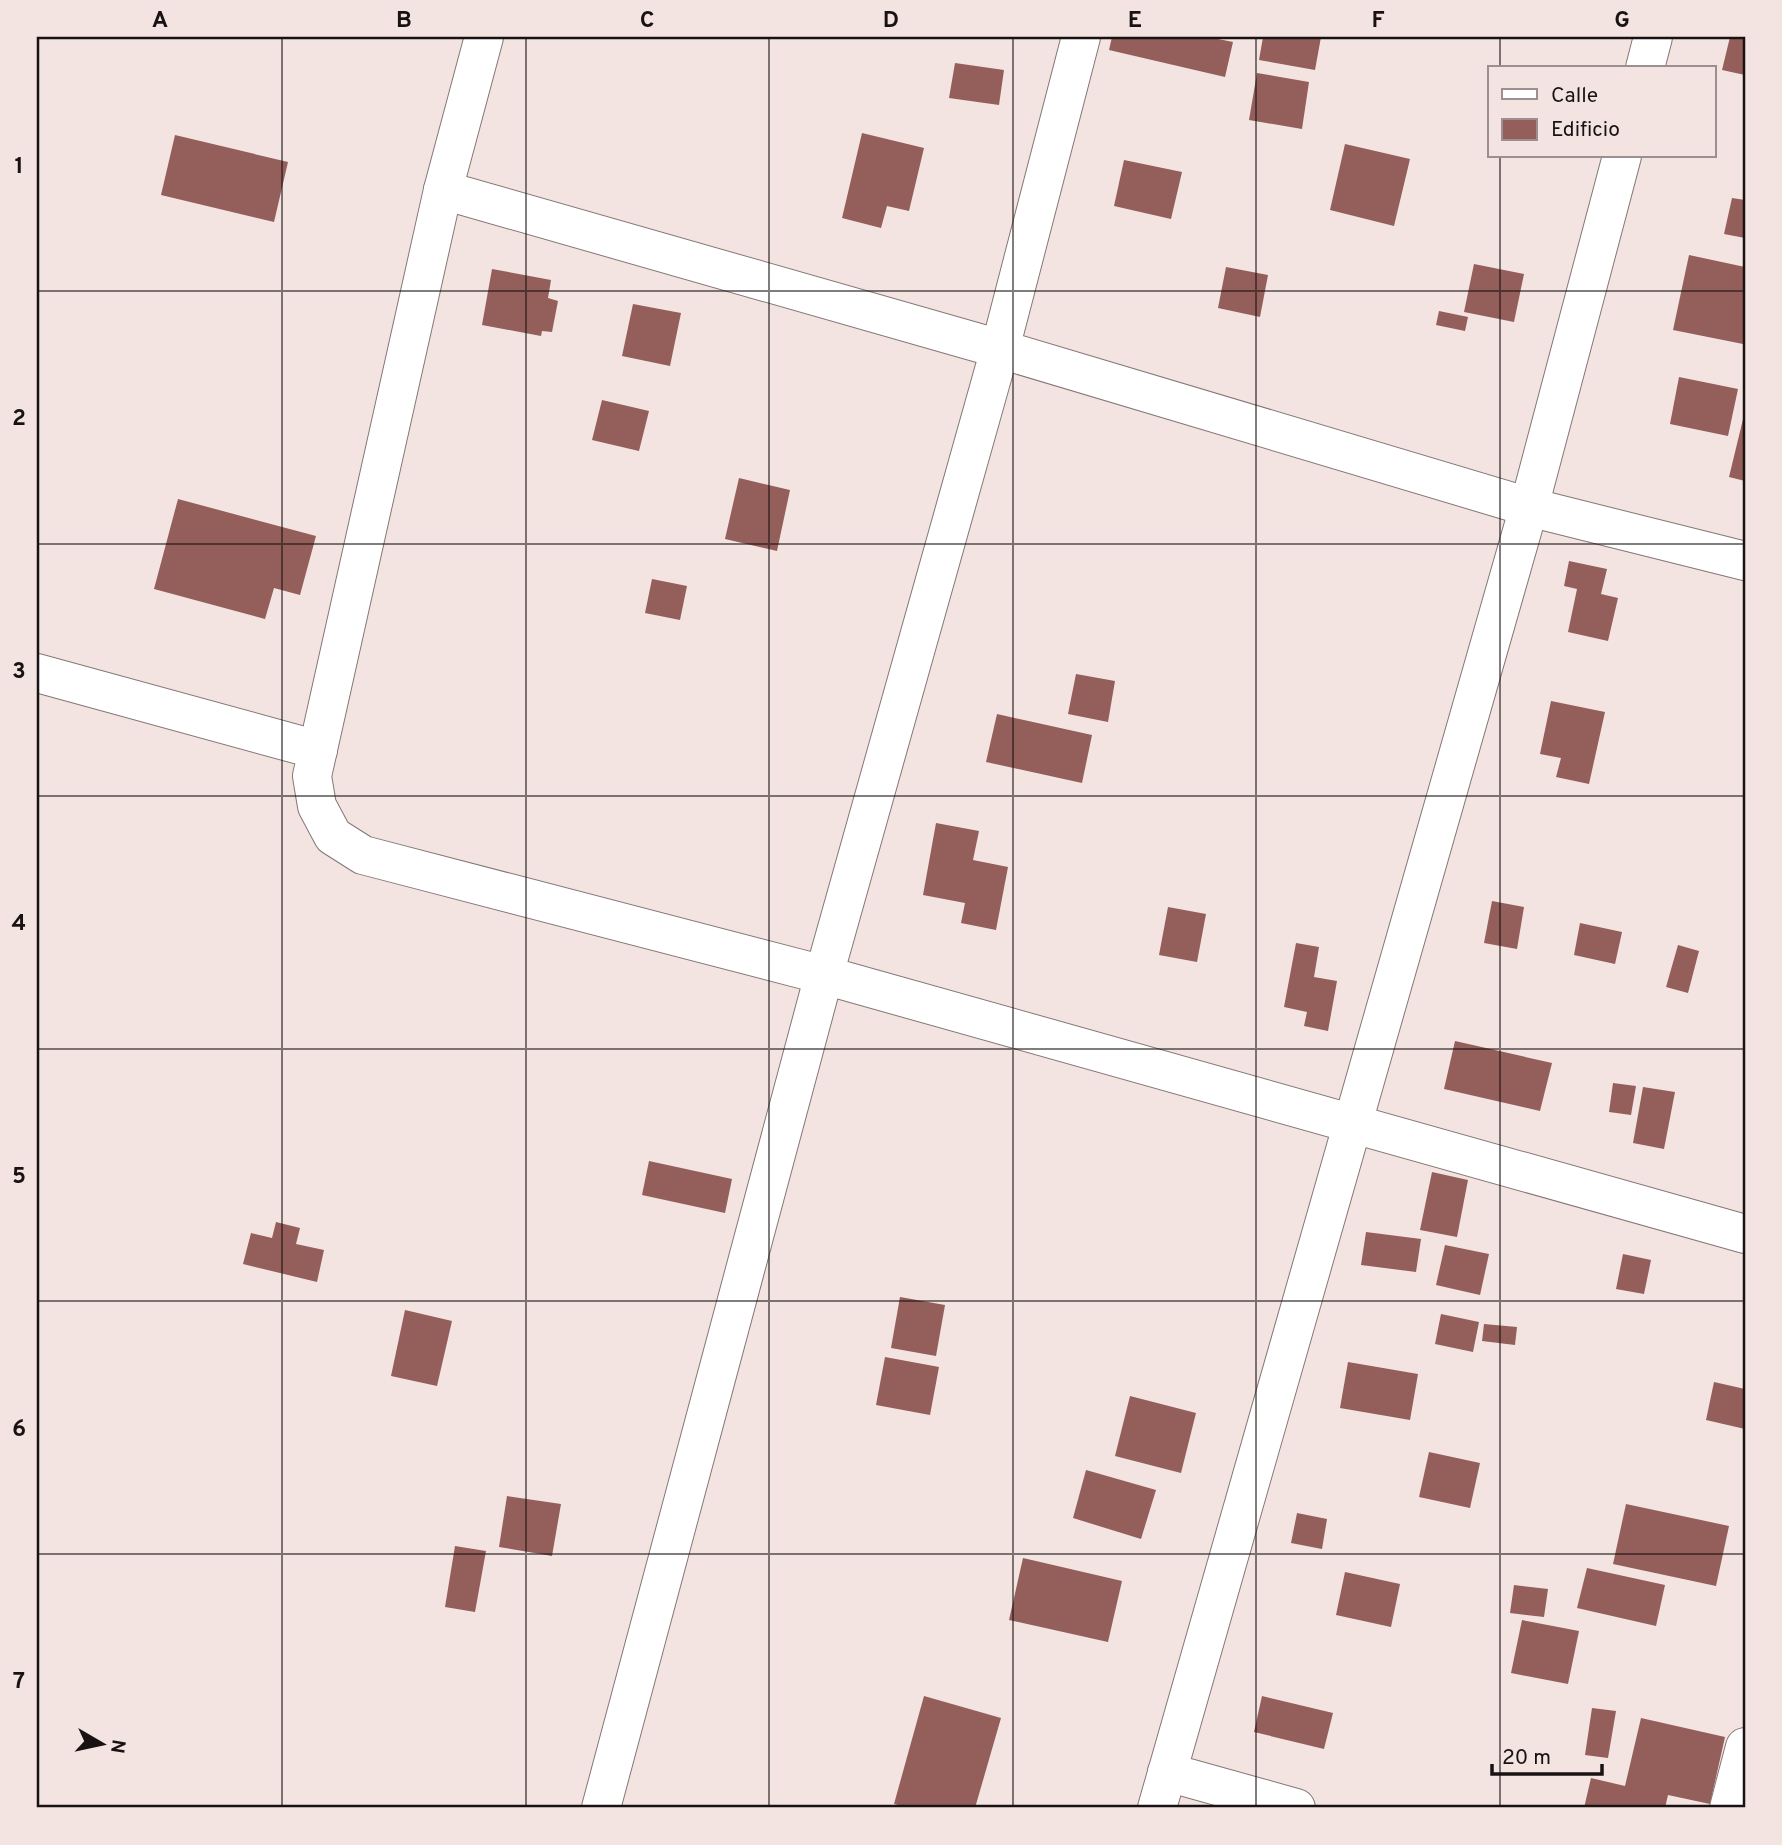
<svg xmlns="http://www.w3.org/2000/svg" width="1782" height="1845" font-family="Overpass,sans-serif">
  <rect width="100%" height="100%" fill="#f3e4e2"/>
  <g fill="#945e5a">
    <path d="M1112,37H1208L1233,42L1225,77L1109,50Z"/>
    <path d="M1263,37H1321L1315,70L1259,60Z"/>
    <path d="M1730,37H1745V75L1722,70Z"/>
    <path d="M955,63L1004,70L999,105L949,98Z"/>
    <path d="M1257,73L1309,82L1302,129L1249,120Z"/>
    <path d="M862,133L924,148L909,211L887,206L881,228L842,218Z"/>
    <path d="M175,135L288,162L274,222L161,195Z"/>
    <path d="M1345,144L1410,159L1394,226L1330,210Z"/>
    <path d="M1124,160L1182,172L1171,219L1114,206Z"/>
    <path d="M1732,198L1745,200V238L1724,234Z"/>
    <path d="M1689,255L1745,267L1743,344L1673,330Z"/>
    <path d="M1474,264L1524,274L1514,322L1464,312Z"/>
    <path d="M1226,267L1268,275L1260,317L1218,308Z"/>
    <path d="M492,269L551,280L548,298L558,301L552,332L542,331L541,336L482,325Z"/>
    <path d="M633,304L681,313L670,366L622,356Z"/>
    <path d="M1439,311L1468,317L1465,331L1436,325Z"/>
    <path d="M1679,377L1738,389L1728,436L1670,424Z"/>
    <path d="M602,400L649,411L639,451L592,440Z"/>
    <path d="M1744,415H1745V481L1729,477Z"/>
    <path d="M739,478L790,490L777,551L725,539Z"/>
    <path d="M178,499L316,536L300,595L274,588L265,619L154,589Z"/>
    <path d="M1569,561L1607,569L1601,594L1618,598L1608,641L1568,632L1577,589L1564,586Z"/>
    <path d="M652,579L687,586L680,620L645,613Z"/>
    <path d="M1076,674L1115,681L1108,722L1068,714Z"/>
    <path d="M1551,701L1605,712L1589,784L1556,777L1561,758L1540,754Z"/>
    <path d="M997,714L1092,735L1082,783L986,762Z"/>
    <path d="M936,823L979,831L973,860L1008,867L996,930L961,923L965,903L923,895Z"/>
    <path d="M1492,901L1524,907L1517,949L1484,943Z"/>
    <path d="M1168,907L1206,914L1197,962L1159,955Z"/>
    <path d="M1580,923L1622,932L1615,964L1574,955Z"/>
    <path d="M1296,943L1319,947L1314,977L1337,981L1328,1031L1304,1026L1307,1012L1284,1007Z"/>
    <path d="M1678,945L1699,951L1688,993L1666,987Z"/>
    <path d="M1455,1041L1552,1063L1540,1111L1444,1089Z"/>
    <path d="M1613,1083L1636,1086L1631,1115L1609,1112Z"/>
    <path d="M1643,1087L1675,1092L1664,1149L1633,1143Z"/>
    <path d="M649,1161L732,1179L725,1213L642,1195Z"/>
    <path d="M1432,1172L1468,1180L1457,1237L1420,1230Z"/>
    <path d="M276,1222L300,1228L296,1244L324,1250L317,1282L243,1264L251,1233L272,1238Z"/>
    <path d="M1366,1232L1421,1239L1416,1272L1361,1265Z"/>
    <path d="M1445,1245L1489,1254L1480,1295L1436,1285Z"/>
    <path d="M1623,1254L1651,1260L1644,1294L1616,1289Z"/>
    <path d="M900,1297L945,1305L936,1356L891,1348Z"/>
    <path d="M405,1310L452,1321L437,1386L391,1376Z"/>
    <path d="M1441,1314L1479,1322L1473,1352L1435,1344Z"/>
    <path d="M1484,1324L1517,1327L1515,1345L1482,1341Z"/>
    <path d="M885,1357L939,1367L930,1415L876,1405Z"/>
    <path d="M1348,1362L1418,1374L1410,1420L1340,1408Z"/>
    <path d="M1714,1382L1745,1389V1429L1706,1420Z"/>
    <path d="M1130,1396L1196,1413L1181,1473L1115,1456Z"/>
    <path d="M1429,1452L1480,1463L1470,1508L1419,1497Z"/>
    <path d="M1086,1470L1156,1490L1141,1539L1073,1518Z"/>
    <path d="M507,1496L561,1504L552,1556L499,1547Z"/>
    <path d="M1626,1504L1729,1526L1716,1586L1613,1564Z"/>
    <path d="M1297,1513L1327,1519L1322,1549L1291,1543Z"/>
    <path d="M455,1546L486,1551L475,1612L445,1607Z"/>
    <path d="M1023,1558L1122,1581L1108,1642L1009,1620Z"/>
    <path d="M1587,1568L1665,1585L1656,1626L1577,1608Z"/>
    <path d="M1345,1572L1400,1584L1391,1627L1336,1615Z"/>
    <path d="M1514,1585L1548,1589L1544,1617L1510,1613Z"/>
    <path d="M1522,1620L1579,1631L1568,1684L1511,1673Z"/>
    <path d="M924,1696L1001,1718L975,1808H910L894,1804Z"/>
    <path d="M1262,1696L1333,1713L1324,1749L1254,1732Z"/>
    <path d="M1592,1708L1616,1711L1608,1758L1585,1755Z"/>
    <path d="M1641,1718L1725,1737L1710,1804L1668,1795L1665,1808H1584L1591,1778L1625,1786Z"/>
  </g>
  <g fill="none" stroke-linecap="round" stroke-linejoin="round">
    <defs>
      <g id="street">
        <path d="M484,37L443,190L312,776L317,806L333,836L363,855L824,975L601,1808"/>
        <path d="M1081,37L1000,349L824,975L1745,1234"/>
        <path d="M1645,68L1653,37"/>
        <path d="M443,190L1000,349L1529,507L1745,561"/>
        <path d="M37,673L318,750"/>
        <path d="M1167,1772L1296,1808"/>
        <path d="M1157,1808L1529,507L1622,156"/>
        <path d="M1729,1808L1745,1747"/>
      </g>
    </defs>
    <use href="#street" stroke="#847775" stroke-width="40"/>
    <use href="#street" stroke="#fff" stroke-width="38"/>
  </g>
  <path fill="none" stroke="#181312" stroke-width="2" stroke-opacity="0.55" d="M282,37V1808M526,37V1808M769,37V1808M1013,37V1808M1256,37V1808M1500,37V68M1500,156V1808M37,291H1745M37,544H1745M37,796H1745M37,1049H1745M37,1301H1745M37,1554H1745"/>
  <rect width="1782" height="1845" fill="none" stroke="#f3e4e2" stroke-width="77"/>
  <rect x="1488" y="66" width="228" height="91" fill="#f3e4e2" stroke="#9b908f" stroke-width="2"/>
  <rect x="1502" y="89" width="35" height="10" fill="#ffffff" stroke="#9b908f" stroke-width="2"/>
  <text x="1551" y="102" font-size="21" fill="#181312">Calle</text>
  <rect x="1502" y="119" width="35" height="21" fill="#945e5a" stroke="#9b908f" stroke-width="2"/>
  <text x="1551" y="136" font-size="21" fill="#181312">Edificio</text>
  <g transform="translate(102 1744) rotate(99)" stroke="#f3e4e2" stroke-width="5" paint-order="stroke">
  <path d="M0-5L12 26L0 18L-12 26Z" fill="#181312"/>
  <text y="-10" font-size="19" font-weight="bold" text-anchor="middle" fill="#181312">N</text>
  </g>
  <path d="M1492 1764v10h110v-10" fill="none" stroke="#181312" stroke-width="3.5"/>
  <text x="1502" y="1764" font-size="21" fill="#181312" stroke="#f3e4e2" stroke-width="5" paint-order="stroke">20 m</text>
  <rect x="38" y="38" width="1706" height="1768" fill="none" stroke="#181312" stroke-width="2.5"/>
  <g font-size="23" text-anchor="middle" font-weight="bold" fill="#181312">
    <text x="160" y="27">A</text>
    <text x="404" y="27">B</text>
    <text x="647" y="27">C</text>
    <text x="891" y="27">D</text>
    <text x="1135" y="27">E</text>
    <text x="1378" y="27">F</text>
    <text x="1622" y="27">G</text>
    <text x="19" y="173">1</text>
    <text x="19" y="425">2</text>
    <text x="19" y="678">3</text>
    <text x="19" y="930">4</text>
    <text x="19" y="1183">5</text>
    <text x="19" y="1436">6</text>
    <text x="19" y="1688">7</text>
  </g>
</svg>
